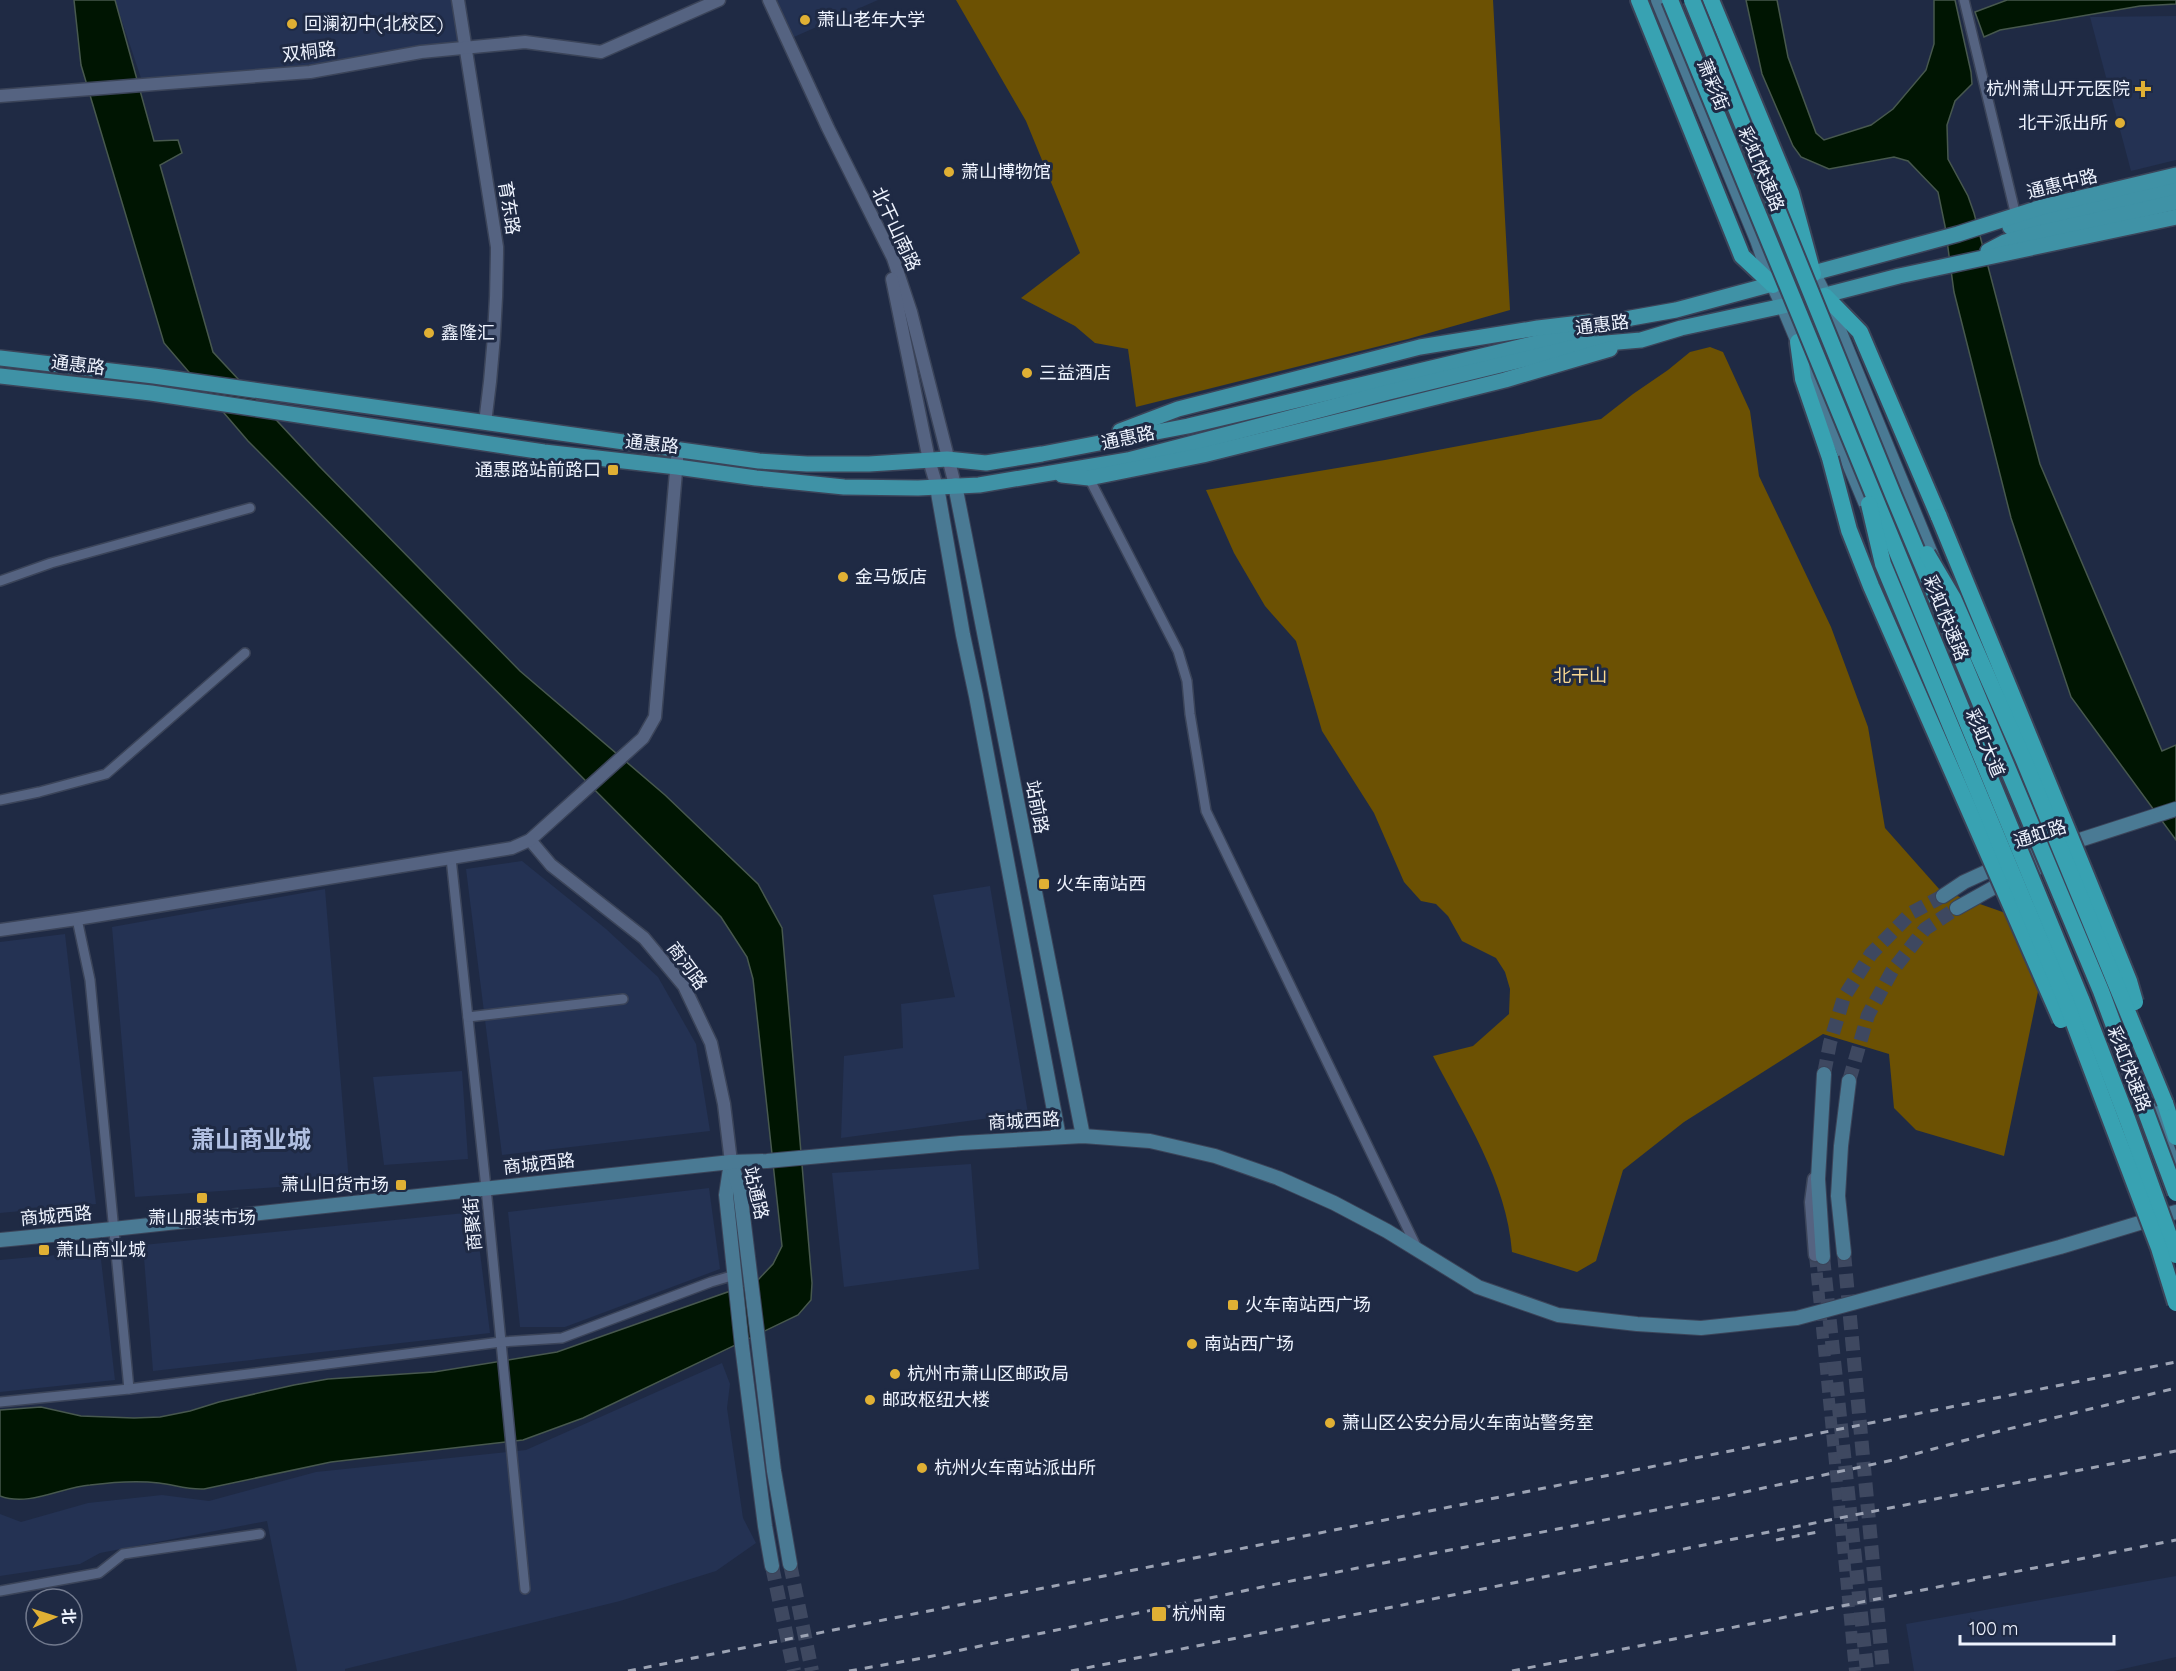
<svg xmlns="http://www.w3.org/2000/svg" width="2176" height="1671" font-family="Quicksand,'Noto Sans SC',sans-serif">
  <rect width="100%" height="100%" fill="#1f2a44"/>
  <g fill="#243253">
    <path d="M115,0H458L464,48L310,72L143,84Z"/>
    <path d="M770,0H878L787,40Z"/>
    <path d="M2176,16V160L2131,171L2090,17Z"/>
    <path d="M522,861L606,929L658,977L696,1044L710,1131L502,1155L466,869Z"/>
    <path d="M990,886L1028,1113L841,1138L844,1056L903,1048L901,1004L955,997L933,895Z"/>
    <path d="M325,889L349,1182L135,1197L112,927Z"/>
    <path d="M65,934L96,1204L0,1213V942Z"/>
    <path d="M462,1071L468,1159L384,1165L373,1077Z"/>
    <path d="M971,1164L979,1269L844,1287L832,1173Z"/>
    <path d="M709,1188L720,1269L565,1327H520L508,1212Z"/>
    <path d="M475,1212L490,1333L153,1371L143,1245Z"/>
    <path d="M100,1251L115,1380L0,1392V1260Z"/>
    <path d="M722,1363L730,1384L727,1408L743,1518L756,1543L716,1571L620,1601L345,1669V1671H297L267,1521L100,1553L80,1564L0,1576V1514L21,1522L88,1503L162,1495L209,1501L316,1472L526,1450Z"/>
    <path d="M2176,1576V1657L2114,1671H1914L1906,1624Z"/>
  </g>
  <g fill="#6c5103">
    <path d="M956,0H1493L1510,310L1408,339L1136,407L1128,349L1095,343L1075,326L1021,298L1080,253L1026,121Z"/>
    <path d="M1710,347L1723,352L1750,411L1759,476L1831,627L1868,727L1885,828L1940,890L2051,929L2004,1156L1916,1130L1894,1108L1889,1054L1823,1034L1684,1122L1623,1170L1596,1261L1577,1272L1512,1252C1507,1182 1465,1118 1433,1056L1473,1046L1509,1014L1510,989L1505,972L1496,958L1462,941L1448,916L1436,904L1421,901L1404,882L1374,813L1322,731L1296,641L1265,606L1234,553L1206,490L1385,460L1601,419L1633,394L1668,370L1690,352Z"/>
  </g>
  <g fill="#001502" stroke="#47584e" stroke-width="1.5">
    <path d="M74,0H115L154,141L178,140L182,153L160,165L213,352L319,466L520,671L665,795L758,884L782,928L812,1283L811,1300L798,1315L583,1418L523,1440L331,1462L204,1489C188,1490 175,1485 159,1483C136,1480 113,1482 90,1485C62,1487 29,1507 0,1496V1410L41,1407L81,1416L134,1418L160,1417L190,1411L219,1402L294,1385L328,1379L434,1372L557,1352L756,1282L773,1264L782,1246L753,979L747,957L721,917L248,441L164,343L81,65Z"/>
    <path d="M1746,0H1777L1788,57L1816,133L1824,140L1871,125L1893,109L1926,70L1934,44V0H1955L1971,72L1972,84L1955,101L1947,125L1948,159L1968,196L1974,213L2040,464L2162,751L2176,745V840L2071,697L2011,518L1954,292L1945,226L1938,192L1908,161L1894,157L1829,169L1801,157L1793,146L1762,74Z"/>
    <path d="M2007,0H2176V4L2140,6L2000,30L1984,37L1975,12Z"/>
  </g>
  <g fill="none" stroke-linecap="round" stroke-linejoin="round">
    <path stroke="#3e4860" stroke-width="12" stroke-dasharray="12 6" stroke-linecap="butt" d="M1815,1255L1855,1671"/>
    <g stroke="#3e4860" stroke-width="14" stroke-dasharray="14 7" stroke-linecap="butt">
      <path d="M1824,1074L1830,1043L1844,997L1871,954L1911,913L1943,896"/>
      <path d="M1849,1081L1868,1015L1892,971L1925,929L1957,908"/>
      <path d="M1844,1253L1883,1671"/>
      <path d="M1823,1257L1867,1671"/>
      <path d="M790,1564L812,1671"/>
      <path d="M772,1566L794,1671"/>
    </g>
    <defs>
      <g id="minor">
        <path d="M1964,0L2016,216"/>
        <path d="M1089,478L1178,651L1187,681L1190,714L1206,811L1417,1248"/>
        <path d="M0,581L51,563L250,508"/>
        <path d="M0,800L39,792L106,774L245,653"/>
        <path d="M451,858L486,1188L525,1589"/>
        <path d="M77,919L90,980L129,1389"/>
        <path d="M468,1017L623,999"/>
        <path d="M0,1402L129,1389L501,1342L562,1338L711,1282L735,1275"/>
        <path d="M0,1591L99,1573L123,1554L260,1534"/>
      </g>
      <g id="tertiary">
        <path d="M458,0L497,247C497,306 493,365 485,423"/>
        <path d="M769,0L828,128L893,258L911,312L955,485"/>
        <path d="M0,96L310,72L421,52L525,42L601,52L719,0"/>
        <path d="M892,279L929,460L937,487"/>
        <path d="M530,840L551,865L644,938L684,986L711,1043L724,1104L731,1162"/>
        <path d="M0,930L77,919L512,848L530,840L643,738L655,717L678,448"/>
        <path d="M1814,1179L1811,1202L1815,1255"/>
      </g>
      <g id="secondary">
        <path d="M1658,0L1757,240L1773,285L1783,306L1870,514"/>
        <path d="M1723,49L1792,221"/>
        <path d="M1810,266L1825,296L1934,561"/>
        <path d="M955,485L1083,1136"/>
        <path d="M937,487L963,635L976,696L1059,1137"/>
        <path d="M2041,823L2088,939"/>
        <path d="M1943,896L1964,882L1999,866L2176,809"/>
        <path d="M1957,908L2000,884L2055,860"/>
        <path d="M2134,1057L2173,1163"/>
        <path d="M731,1162L726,1195L742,1346L765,1526L772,1566"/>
        <path d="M732,1166L740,1191L774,1471L790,1564"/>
        <path d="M0,1240L113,1229L731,1162L767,1161L961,1143L1083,1136L1150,1141L1215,1156L1278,1178L1334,1203L1387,1231L1478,1287L1558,1315L1637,1324L1701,1328L1797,1318L2060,1247L2176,1212"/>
        <path d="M1844,1253L1838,1196L1841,1146L1849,1081"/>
        <path d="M1823,1257L1818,1179L1824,1074"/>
      </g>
      <g id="primary">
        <path d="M2010,227L2176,188"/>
        <path d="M1988,251L2005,242L2039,233L2176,202"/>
        <path d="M0,358L154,376L759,461L807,464H869L947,459L986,463L1042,454L1188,426L1583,332L1631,318L1676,310L1958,234L2042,207L2176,175"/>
        <path d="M0,376L151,393L544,452L677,467L756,478L844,487L918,488L979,485L1128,460L1389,392L1583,345L1641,340L1681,328L1783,306L1899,276L2176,217"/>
        <path d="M1120,431L1178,409L1420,347L1538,328L1589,322"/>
        <path d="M1062,475L1089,478L1203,455L1505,380L1610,349"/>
      </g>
      <g id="trunk">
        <path d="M1639,0L1742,256L1773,285"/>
        <path d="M1711,0L1791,193L1813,274"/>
        <path d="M1825,296L1860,332L1939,517"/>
        <path d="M1798,342L1803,379L1830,458"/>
        <path d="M2165,1103L2176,1137"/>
      </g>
    </defs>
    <use href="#minor" stroke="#3b4459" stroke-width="12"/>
    <use href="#tertiary" stroke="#3b4459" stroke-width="15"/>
    <use href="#secondary" stroke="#3b4459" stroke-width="16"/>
    <use href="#primary" stroke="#3b4459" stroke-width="18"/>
    <use href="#trunk" stroke="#3b4459" stroke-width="20"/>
    <use href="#minor" stroke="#556381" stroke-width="9"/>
    <use href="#tertiary" stroke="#556381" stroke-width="12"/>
    <use href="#secondary" stroke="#4a7a94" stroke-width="14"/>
    <use href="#primary" stroke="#3f92a6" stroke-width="15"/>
    <use href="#trunk" stroke="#38a2b2" stroke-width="16"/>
    <g stroke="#9ca3b4" stroke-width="3" stroke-dasharray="8 8" stroke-linecap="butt">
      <path d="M1776,1540L1823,1531"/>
      <path d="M628,1671L2176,1362"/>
      <path d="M849,1671L923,1658L1286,1582L1722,1497L1893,1460L1988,1434L2176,1388"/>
      <path d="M1071,1671L2176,1451"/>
      <path d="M1512,1671L2176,1540"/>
    </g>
    <defs>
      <g id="trunk-bridge">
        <path d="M1670,0L2081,999L2128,1121L2176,1255"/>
        <path d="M1692,0L1894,497L2101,991L2176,1193"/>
        <path d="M1830,458L1849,530L1871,586L2061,1020"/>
        <path d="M1869,504L1883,564L2066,1002L2159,1248L2176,1303"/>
        <path d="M1939,517L2088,880L2129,981L2135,1002"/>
        <path d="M1927,554L1953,598L2023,758L2165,1103"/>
      </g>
    </defs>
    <use href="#trunk-bridge" stroke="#3b4459" stroke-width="20" stroke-linecap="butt"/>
    <use href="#trunk-bridge" stroke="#38a2b2" stroke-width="16"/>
  </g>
  <g fill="#e0b034" stroke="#1f2a44" stroke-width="2">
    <circle cx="805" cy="20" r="6"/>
    <circle cx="292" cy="24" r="6"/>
    <path d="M2140 80h6v6h6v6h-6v6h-6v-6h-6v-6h6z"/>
    <circle cx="2120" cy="123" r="6"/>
    <circle cx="949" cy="172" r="6"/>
    <circle cx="429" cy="333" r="6"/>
    <circle cx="1027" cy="373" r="6"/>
    <rect x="607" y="464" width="12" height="12" rx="3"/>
    <circle cx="843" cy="577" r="6"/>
    <rect x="1038" y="878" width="12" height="12" rx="3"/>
    <rect x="395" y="1179" width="12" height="12" rx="3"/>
    <rect x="196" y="1192" width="12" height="12" rx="3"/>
    <rect x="38" y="1244" width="12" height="12" rx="3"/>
    <rect x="1227" y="1299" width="12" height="12" rx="3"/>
    <circle cx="1192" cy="1344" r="6"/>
    <circle cx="895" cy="1374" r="6"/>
    <circle cx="870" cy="1400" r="6"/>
    <circle cx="1330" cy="1423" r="6"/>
    <circle cx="922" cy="1468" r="6"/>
    <rect x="1151" y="1606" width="16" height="16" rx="3"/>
  </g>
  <g text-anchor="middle" stroke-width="6" stroke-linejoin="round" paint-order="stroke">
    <g font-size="18" fill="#eef3fe" stroke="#1f2a44" text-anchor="start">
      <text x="817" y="26">萧山老年大学</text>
      <text x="304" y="30">回澜初中(北校区)</text>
      <text x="2130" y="95" text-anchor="end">杭州萧山开元医院</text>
      <text x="2108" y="129" text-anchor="end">北干派出所</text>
      <text x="961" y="178">萧山博物馆</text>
      <text x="441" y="339">鑫隆汇</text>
      <text x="1039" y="379">三益酒店</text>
      <text x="601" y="476" text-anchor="end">通惠路站前路口</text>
      <text x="855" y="583">金马饭店</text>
      <text x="1056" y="890">火车南站西</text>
      <text x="389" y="1191" text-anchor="end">萧山旧货市场</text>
      <text x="202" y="1224" text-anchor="middle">萧山服装市场</text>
      <text x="56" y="1256">萧山商业城</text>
      <text x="1245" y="1311">火车南站西广场</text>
      <text x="1204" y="1350">南站西广场</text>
      <text x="907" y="1380">杭州市萧山区邮政局</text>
      <text x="882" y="1406">邮政枢纽大楼</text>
      <text x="1342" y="1429">萧山区公安分局火车南站警务室</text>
      <text x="934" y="1474">杭州火车南站派出所</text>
      <text x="1172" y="1620">杭州南</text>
    </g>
    <g font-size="18" fill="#eef3fe" stroke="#1f2a44">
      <text transform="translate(309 52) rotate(-7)" y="6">双桐路</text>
      <text transform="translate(1713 85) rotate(68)" y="6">萧彩街</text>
      <text transform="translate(1761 169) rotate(67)" y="6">彩虹快速路</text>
      <text transform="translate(2062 184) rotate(-14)" y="6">通惠中路</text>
      <text transform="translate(509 208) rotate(81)" y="6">育东路</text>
      <text transform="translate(896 229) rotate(65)" y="6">北干山南路</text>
      <text transform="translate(1602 325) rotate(-7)" y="6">通惠路</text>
      <text transform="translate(78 365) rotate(7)" y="6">通惠路</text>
      <text transform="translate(1128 438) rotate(-12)" y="6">通惠路</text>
      <text transform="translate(652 444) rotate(6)" y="6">通惠路</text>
      <text transform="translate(1946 618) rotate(68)" y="6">彩虹快速路</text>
      <text transform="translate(1985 743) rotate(67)" y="6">彩虹大道</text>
      <text transform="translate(1037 807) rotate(79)" y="6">站前路</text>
      <text transform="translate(2040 834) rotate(-18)" y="6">通虹路</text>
      <text transform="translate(687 966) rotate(54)" y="6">商河路</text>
      <text transform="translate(2129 1069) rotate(69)" y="6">彩虹快速路</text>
      <text transform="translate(1024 1121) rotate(-3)" y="6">商城西路</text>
      <text transform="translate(539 1164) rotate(-6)" y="6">商城西路</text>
      <text transform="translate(756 1193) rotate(77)" y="6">站通路</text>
      <text transform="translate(56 1216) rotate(-5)" y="6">商城西路</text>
      <text transform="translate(473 1224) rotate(-95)" y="6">商聚街</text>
    </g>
    <g font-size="18" fill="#fad992" stroke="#1f2a44">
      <text x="1580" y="682">北干山</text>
    </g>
    <g font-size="24" font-weight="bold" fill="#b1c0e2" stroke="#1f2a44">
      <text x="251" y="1148">萧山商业城</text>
    </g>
  </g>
  <g transform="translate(54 1617) rotate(87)"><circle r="28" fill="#1f2a44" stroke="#727a8e" stroke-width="1.5"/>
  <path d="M0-4.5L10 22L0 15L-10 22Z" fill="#e0b034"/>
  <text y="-9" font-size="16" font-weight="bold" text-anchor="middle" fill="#eef3fe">北</text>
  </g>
  <path d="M1960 1635v9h154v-9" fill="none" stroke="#eef3fe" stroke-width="3"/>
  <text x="1969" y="1635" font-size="18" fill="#eef3fe" stroke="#1f2a44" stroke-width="4.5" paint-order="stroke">100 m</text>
</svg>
